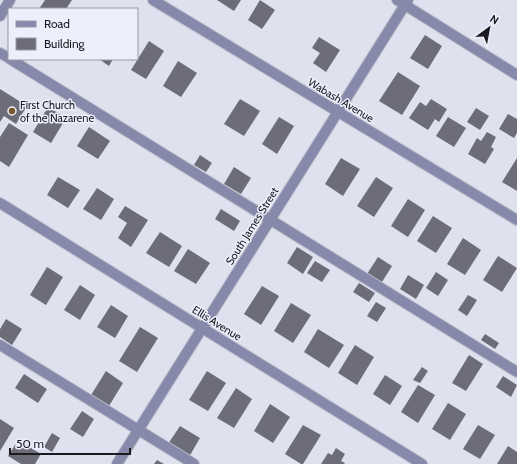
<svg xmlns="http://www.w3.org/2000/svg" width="517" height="464" font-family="Cabin,sans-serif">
  <rect width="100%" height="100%" fill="#e0e1ef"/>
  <g fill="#6c6d79">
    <path d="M45,0H72L66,9H39Z"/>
    <path d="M217,0H241L234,11Z"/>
    <path d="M260,0L275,10L262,29L248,20Z"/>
    <path d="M425,35L442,46L428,69L410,58Z"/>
    <path d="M319,37L340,50L326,72L313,63L320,53L312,48Z"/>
    <path d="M149,41L164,51L146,79L131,70Z"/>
    <path d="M99,59H113L109,66Z"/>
    <path d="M178,61L197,73L181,97L163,86Z"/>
    <path d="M398,72L420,86L402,115L379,101Z"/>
    <path d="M0,89L27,106L16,124L4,116L0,122Z"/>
    <path d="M240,99L260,111L244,136L224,124Z"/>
    <path d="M431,99L447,109L439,122L435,119L428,130L409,118L420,102L426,106Z"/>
    <path d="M48,107L66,118L51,143L33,132Z"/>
    <path d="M476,108L489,116L480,130L467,122Z"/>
    <path d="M508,114L517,119V133L514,138L499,129Z"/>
    <path d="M279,117L294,126L277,154L262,144Z"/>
    <path d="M448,117L466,128L454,147L436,136Z"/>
    <path d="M9,123L28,135L9,167L0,161V137Z"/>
    <path d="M89,127L110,141L98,159L77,146Z"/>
    <path d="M487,132L496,137L491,147L494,149L485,164L468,154L477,138L481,141Z"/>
    <path d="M200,155L212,163L206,172L194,165Z"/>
    <path d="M341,158L360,169L343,196L325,184Z"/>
    <path d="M517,158V191L502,182Z"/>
    <path d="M234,167L251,178L241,194L224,184Z"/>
    <path d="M58,177L80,190L68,208L47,195Z"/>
    <path d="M376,177L393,188L374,217L357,206Z"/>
    <path d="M97,188L114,199L101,220L83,209Z"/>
    <path d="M408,199L425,210L408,237L391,226Z"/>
    <path d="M125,206L148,220L131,247L118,238L127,223L118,217Z"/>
    <path d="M221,209L240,221L234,231L215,219Z"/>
    <path d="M433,216L452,228L436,253L417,241Z"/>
    <path d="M160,232L182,246L169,267L146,253Z"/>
    <path d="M463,238L481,250L465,275L447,264Z"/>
    <path d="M297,247L313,257L303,274L287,263Z"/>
    <path d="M188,249L210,263L196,284L174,271Z"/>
    <path d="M498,256L517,268L502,292L483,280Z"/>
    <path d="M378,257L392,266L382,282L367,274Z"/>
    <path d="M315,261L330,270L322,282L307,273Z"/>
    <path d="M47,267L63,277L46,305L30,295Z"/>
    <path d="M436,272L448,280L438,296L426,288Z"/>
    <path d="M408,275L424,285L416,299L400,289Z"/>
    <path d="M359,283L375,293L369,302L353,292Z"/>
    <path d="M80,285L95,295L80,320L64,310Z"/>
    <path d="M262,286L279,296L261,325L244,314Z"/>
    <path d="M468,295L477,300L467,316L458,310Z"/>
    <path d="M376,302L386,308L377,322L367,316Z"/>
    <path d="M291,303L311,315L293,343L274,331Z"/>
    <path d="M111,305L128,316L115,338L97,327Z"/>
    <path d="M6,319L22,329L12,345L0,337V329Z"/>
    <path d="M140,327L158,338L137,372L119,361Z"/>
    <path d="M318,329L344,345L329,368L304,352Z"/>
    <path d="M485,334L499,343L495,349L481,340Z"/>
    <path d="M355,345L374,357L357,385L338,373Z"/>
    <path d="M469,355L483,364L466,391L452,383Z"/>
    <path d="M422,367L428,371L420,383L413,380Z"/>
    <path d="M106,371L123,383L109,406L91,395Z"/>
    <path d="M207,371L226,383L208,411L189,400Z"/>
    <path d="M24,374L47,389L38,403L15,388Z"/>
    <path d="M385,375L402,386L390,405L373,394Z"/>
    <path d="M503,376L517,385L511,397L496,387Z"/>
    <path d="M418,385L435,395L418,423L401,412Z"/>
    <path d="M236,388L252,399L234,428L217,418Z"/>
    <path d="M448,403L466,414L450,440L432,429Z"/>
    <path d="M270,404L290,417L273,443L254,431Z"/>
    <path d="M82,411L94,419L83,437L70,429Z"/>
    <path d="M0,419L14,428L0,451Z"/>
    <path d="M303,425L321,435L303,464H301L285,454Z"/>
    <path d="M478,425L495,435L480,459L463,449Z"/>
    <path d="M180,426L200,438L189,457L168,444Z"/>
    <path d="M52,433L60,438L52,452L44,447Z"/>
    <path d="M18,440L41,454L35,464H21L8,456Z"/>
    <path d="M508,446L517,452V464H497Z"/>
    <path d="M336,448L345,454L341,461L345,463L344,464H321L328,453L332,455Z"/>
    <path d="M157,460L164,464H154Z"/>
  </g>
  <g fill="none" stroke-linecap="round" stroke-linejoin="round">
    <defs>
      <g id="minor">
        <path d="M153,0L517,220"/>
        <path d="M397,0L517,75"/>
        <path d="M0,16L10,0"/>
        <path d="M0,53L9,58"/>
        <path d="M10,59L517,372"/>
        <path d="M0,203L422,464"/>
        <path d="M0,345L194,464"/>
        <path d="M117,464L408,0"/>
      </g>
    </defs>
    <use href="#minor" stroke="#bcbdca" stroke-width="12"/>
    <use href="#minor" stroke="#8689aa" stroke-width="10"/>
  </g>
  <circle fill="#79582e" stroke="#edeffc" stroke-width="1.5" cx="12" cy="111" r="4"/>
  <g text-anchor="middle" stroke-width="3" stroke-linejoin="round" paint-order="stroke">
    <g font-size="11" fill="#1a1a1f" stroke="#edeffc">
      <text transform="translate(341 100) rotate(31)" y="4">Wabash Avenue</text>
      <text transform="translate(252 226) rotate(-58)" y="4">South James Street</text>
      <text transform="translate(217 323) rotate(32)" y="4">Ellis Avenue</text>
    </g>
    <g font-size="11" fill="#1a1a1f" stroke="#edeffc" text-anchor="start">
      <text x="20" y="109">First Church<tspan x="20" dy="13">of the Nazarene</tspan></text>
    </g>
  </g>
  <rect x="8" y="8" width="130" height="52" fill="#edeffc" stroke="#999aa4"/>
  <rect x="16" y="21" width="20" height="6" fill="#8689aa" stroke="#999aa4"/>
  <text x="44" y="28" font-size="12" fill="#1a1a1f">Road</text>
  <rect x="16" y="38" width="20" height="12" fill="#6c6d79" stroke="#999aa4"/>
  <text x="44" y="48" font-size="12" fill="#1a1a1f">Building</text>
  <g transform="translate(489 28) rotate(32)" stroke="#edeffc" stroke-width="3" paint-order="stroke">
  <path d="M0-3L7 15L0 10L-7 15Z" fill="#1a1a1f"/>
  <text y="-6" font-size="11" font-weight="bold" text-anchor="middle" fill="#1a1a1f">N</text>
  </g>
  <path d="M10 448v6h120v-6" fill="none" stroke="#1a1a1f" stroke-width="2"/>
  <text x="16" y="448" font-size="12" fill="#1a1a1f" stroke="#edeffc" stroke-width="3" paint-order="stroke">50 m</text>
</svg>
